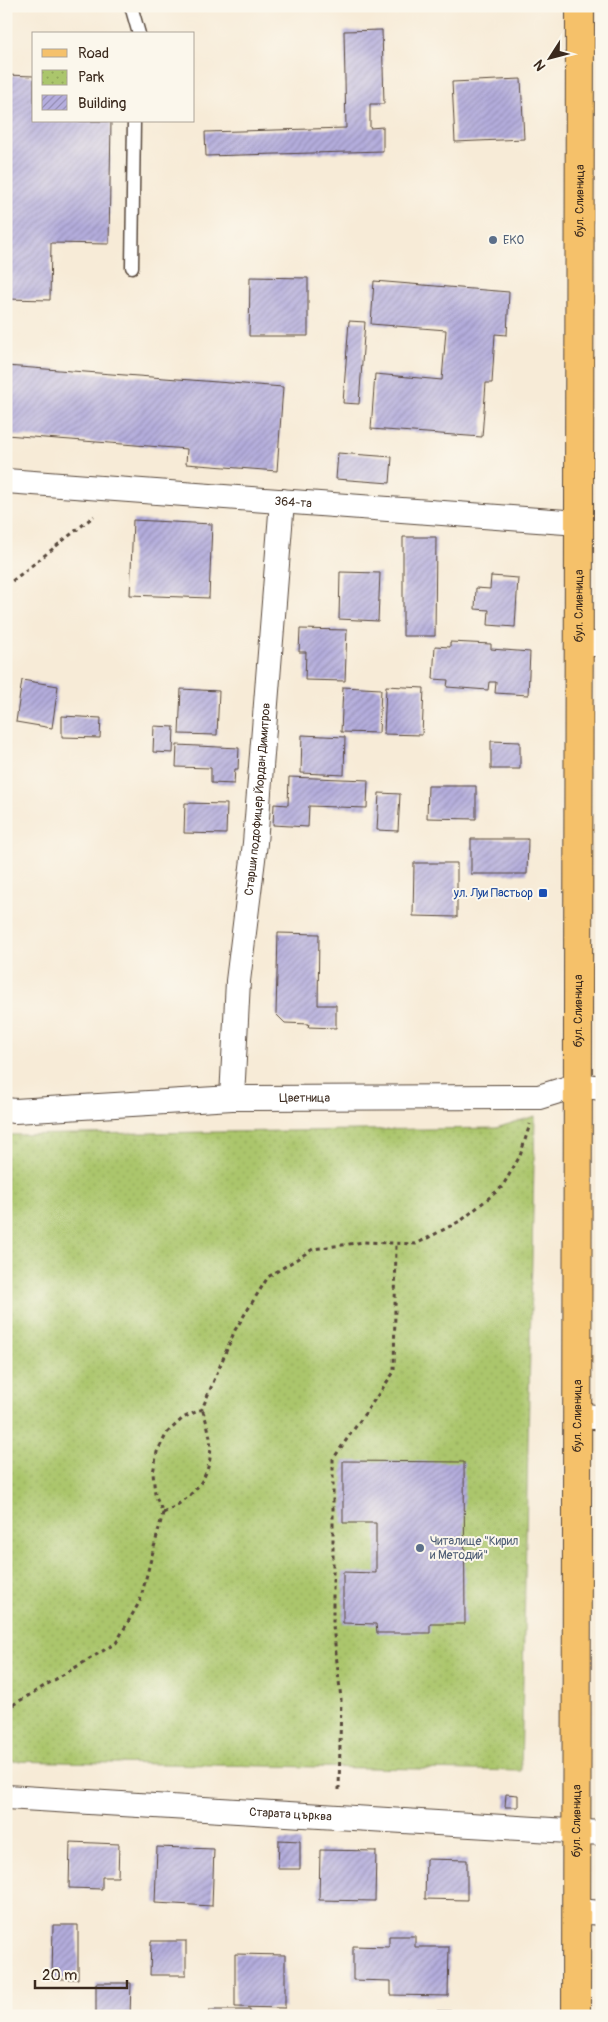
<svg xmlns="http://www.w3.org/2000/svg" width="608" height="2022" font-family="Pangolin,sans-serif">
  <defs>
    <pattern id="park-dots" width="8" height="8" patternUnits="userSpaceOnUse" patternTransform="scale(1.25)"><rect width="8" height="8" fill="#abc66c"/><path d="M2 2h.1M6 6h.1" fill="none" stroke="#94aa5d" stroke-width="1.8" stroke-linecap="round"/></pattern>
    <pattern id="building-hatch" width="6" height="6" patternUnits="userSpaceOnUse" patternTransform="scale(1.25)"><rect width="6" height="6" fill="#b4addd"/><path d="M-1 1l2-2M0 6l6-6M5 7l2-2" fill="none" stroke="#948db3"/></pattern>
  </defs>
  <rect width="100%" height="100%" fill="#fbf7ec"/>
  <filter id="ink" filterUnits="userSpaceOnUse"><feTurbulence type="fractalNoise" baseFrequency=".02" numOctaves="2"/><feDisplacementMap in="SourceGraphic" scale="10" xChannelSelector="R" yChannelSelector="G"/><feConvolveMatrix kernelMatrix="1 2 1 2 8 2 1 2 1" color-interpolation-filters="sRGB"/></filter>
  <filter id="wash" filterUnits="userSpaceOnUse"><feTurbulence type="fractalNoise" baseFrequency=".0096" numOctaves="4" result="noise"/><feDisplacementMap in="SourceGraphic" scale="20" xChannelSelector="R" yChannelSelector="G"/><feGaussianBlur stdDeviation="1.12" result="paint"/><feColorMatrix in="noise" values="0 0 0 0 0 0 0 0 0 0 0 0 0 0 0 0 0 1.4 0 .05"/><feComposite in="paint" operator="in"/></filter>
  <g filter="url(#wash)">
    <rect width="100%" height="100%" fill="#f7ebd7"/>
    <path fill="url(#park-dots)" stroke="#737845" d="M535,1116L521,1771L6,1761V1135L496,1128Z"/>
    <g id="blocks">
      <g fill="url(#building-hatch)">
        <path d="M382,30L384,104H370V128L383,127V151L206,156L205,132L346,128L344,31Z"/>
        <path d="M6,75L34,76V121H111L109,244L51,243L50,300L6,299Z"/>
        <path d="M521,79L524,139L455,142L452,82Z"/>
        <path d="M250,277L308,278V336H249Z"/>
        <path d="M374,281L509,292L507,335L495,334L492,383H486L482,437L371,429L375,374L442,380L446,330L371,324Z"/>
        <path d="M349,321L365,322L359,404L343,403Z"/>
        <path d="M6,366L283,387L277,471L186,464L187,449L6,435Z"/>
        <path d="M338,453L392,457L390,483L336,479Z"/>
        <path d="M133,520L212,524L209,598L130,595Z"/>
        <path d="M403,537H436L435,636H403Z"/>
        <path d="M340,572L380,573L378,621L339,619Z"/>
        <path d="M491,576L518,578L515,627L488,625L489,610L475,609L476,588L490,589Z"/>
        <path d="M300,629L347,630L345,681L305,680L306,652H299Z"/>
        <path d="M450,642L491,644V649L530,652L528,695L495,693L496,682H489L488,690L447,687L448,680L433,679L435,646L450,647Z"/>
        <path d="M22,680L58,686L52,728L16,722Z"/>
        <path d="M386,686L424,688L422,735L384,734Z"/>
        <path d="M343,687L381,689L379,733L341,732Z"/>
        <path d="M181,689L219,691L217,735L179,734Z"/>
        <path d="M62,716L101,718L100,738L62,737Z"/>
        <path d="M154,726L174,727L173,753L153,752Z"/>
        <path d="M302,735L345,737L344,775L301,773Z"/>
        <path d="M491,741L520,742V769H491Z"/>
        <path d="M177,745L239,748L238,769H235L234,784L211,783V768L176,767Z"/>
        <path d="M289,777L368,780L367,808L309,806L308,827L273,825L274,804L288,805Z"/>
        <path d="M428,786H476V819L427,818Z"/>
        <path d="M379,793L400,794L398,831L377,830Z"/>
        <path d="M185,803L227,804L226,834L184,833Z"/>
        <path d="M471,839H528L527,874H471Z"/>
        <path d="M414,863H457V917L413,916Z"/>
        <path d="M278,933L319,934L318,1005H336V1028L308,1027L309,1024L285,1023L276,1014Z"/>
        <path d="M343,1461L464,1462L465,1624H430V1633H377L376,1624L343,1623V1572L376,1573V1523H343Z"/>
        <path d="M506,1794L518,1795V1807H505Z"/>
        <path d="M279,1840L300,1841V1869H278Z"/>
        <path d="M70,1842L119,1844L118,1877H102V1889L69,1888Z"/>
        <path d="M157,1847L214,1849L212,1906L155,1903Z"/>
        <path d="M320,1850L376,1851L375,1901L319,1900Z"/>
        <path d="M426,1859L467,1860V1900L425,1899Z"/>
        <path d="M53,1925H78V1979H52Z"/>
        <path d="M389,1936H415V1947H449L448,1996L391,1995V1981L353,1980V1946L389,1947Z"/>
        <path d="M151,1941H186V1975H150Z"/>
        <path d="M235,1954L285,1955V2008L235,2007Z"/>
        <path d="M96,1983H131L130,2016H96Z"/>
        <rect x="209" y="2010" width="41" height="6"/>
        <path d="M406,2010L462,2011V2016H406Z"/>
        <rect x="360" y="2012" width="28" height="4"/>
      </g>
    </g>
  </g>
  <g filter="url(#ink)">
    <use href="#blocks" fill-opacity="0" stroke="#57473a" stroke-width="1"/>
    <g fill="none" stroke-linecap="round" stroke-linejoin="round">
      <defs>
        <g id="service">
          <path d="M131,6L139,34"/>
          <path d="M132,267L134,121"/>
        </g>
        <g id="minor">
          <path id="s1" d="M6,481L579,523"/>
          <path d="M579,644H602"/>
          <path id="s2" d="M232,1098L238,981L255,843L282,501"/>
          <path id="s3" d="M6,1110L15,1111L232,1098L539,1097L578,1085L602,1088"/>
          <path d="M579,1415L602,1418"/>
          <path id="s4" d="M6,1797L602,1833"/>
          <path d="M577,1911L602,1913"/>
        </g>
        <g id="primary">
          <path id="s5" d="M576,2016L580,6"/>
        </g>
      </defs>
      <use href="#service" stroke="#57473a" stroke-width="15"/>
      <use href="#minor" stroke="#57473a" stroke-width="26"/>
      <use href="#primary" stroke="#57473a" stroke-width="30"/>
      <g stroke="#57473a" stroke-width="3" stroke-dasharray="4 4" stroke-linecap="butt">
        <path d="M6,586L94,516"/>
        <path d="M163,1513C209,1490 221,1457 202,1409"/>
        <path d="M6,1709L116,1643L140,1601L163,1513L155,1494L153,1473L157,1452L167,1433L183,1418L202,1409L235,1330L268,1277L313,1249L364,1242L416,1244L462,1220L502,1187L520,1156L530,1124"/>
        <path d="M339,1790L341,1699L333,1626V1459L394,1372L396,1243"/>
      </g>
      <use href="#service" stroke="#fff" stroke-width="12"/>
      <use href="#minor" stroke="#fff" stroke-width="24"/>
      <use href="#primary" stroke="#f5c16b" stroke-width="28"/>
    </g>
  </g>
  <g fill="#5c6f8a" stroke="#fbf7ec" stroke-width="2">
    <circle cx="493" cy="240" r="5"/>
    <circle cx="420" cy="1548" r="5"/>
  </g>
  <rect fill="#1a4fb4" stroke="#fbf7ec" stroke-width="2" x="538" y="888" width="10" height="10" rx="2.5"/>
  <g text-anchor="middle" stroke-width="4" stroke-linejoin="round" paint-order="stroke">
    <g font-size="12" fill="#3b2a1e" stroke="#fbf7ec">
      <text dy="4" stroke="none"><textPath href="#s5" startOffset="1815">бул. Сливница</textPath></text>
      <text dy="4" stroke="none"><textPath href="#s1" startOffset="288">364-та</textPath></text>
      <text dy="4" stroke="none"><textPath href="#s5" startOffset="1410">бул. Сливница</textPath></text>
      <text dy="4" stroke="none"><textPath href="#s2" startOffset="300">Старши подофицер Йордан Димитров</textPath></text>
      <text dy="4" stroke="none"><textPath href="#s5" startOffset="1005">бул. Сливница</textPath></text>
      <text dy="4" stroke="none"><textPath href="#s3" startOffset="299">Цветница</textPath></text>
      <text dy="4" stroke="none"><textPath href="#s5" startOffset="600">бул. Сливница</textPath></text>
      <text dy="4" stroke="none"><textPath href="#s4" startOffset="285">Старата църква</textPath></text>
      <text dy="4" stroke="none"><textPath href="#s5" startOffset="195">бул. Сливница</textPath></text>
    </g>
    <g font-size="12" fill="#4e5e75" stroke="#fbf7ec" text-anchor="start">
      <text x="503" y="244">EKO</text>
      <text x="430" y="1545">Читалище "Кирил<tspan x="430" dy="14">и Методий"</tspan></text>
    </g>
    <g font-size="12" fill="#164399" stroke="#fbf7ec" text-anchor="end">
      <text x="533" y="897">ул. Луи Пастьор</text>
    </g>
  </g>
  <rect width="608" height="2022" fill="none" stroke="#fbf7ec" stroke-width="25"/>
  <rect x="32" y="32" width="162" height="90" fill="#fbf7ec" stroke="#aea59a"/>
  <rect x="42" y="49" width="25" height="8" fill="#f5c16b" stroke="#aea59a"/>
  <text x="78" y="58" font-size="15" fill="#3b2a1e">Road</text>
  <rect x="42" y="70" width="25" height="15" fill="url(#park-dots)" stroke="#aea59a"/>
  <text x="78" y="82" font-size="15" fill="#3b2a1e">Park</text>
  <rect x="42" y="95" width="25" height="15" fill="url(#building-hatch)" stroke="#aea59a"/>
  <text x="78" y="108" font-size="15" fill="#3b2a1e">Building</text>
  <g transform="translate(550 58) rotate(234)" stroke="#fbf7ec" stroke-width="4" paint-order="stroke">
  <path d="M0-4L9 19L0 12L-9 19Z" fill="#3b2a1e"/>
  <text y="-8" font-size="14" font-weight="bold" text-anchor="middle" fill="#3b2a1e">N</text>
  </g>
  <path d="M35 1980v8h92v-8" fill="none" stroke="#3b2a1e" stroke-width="2.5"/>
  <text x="42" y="1980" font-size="15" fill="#3b2a1e" stroke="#fbf7ec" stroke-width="4" paint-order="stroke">20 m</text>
</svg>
